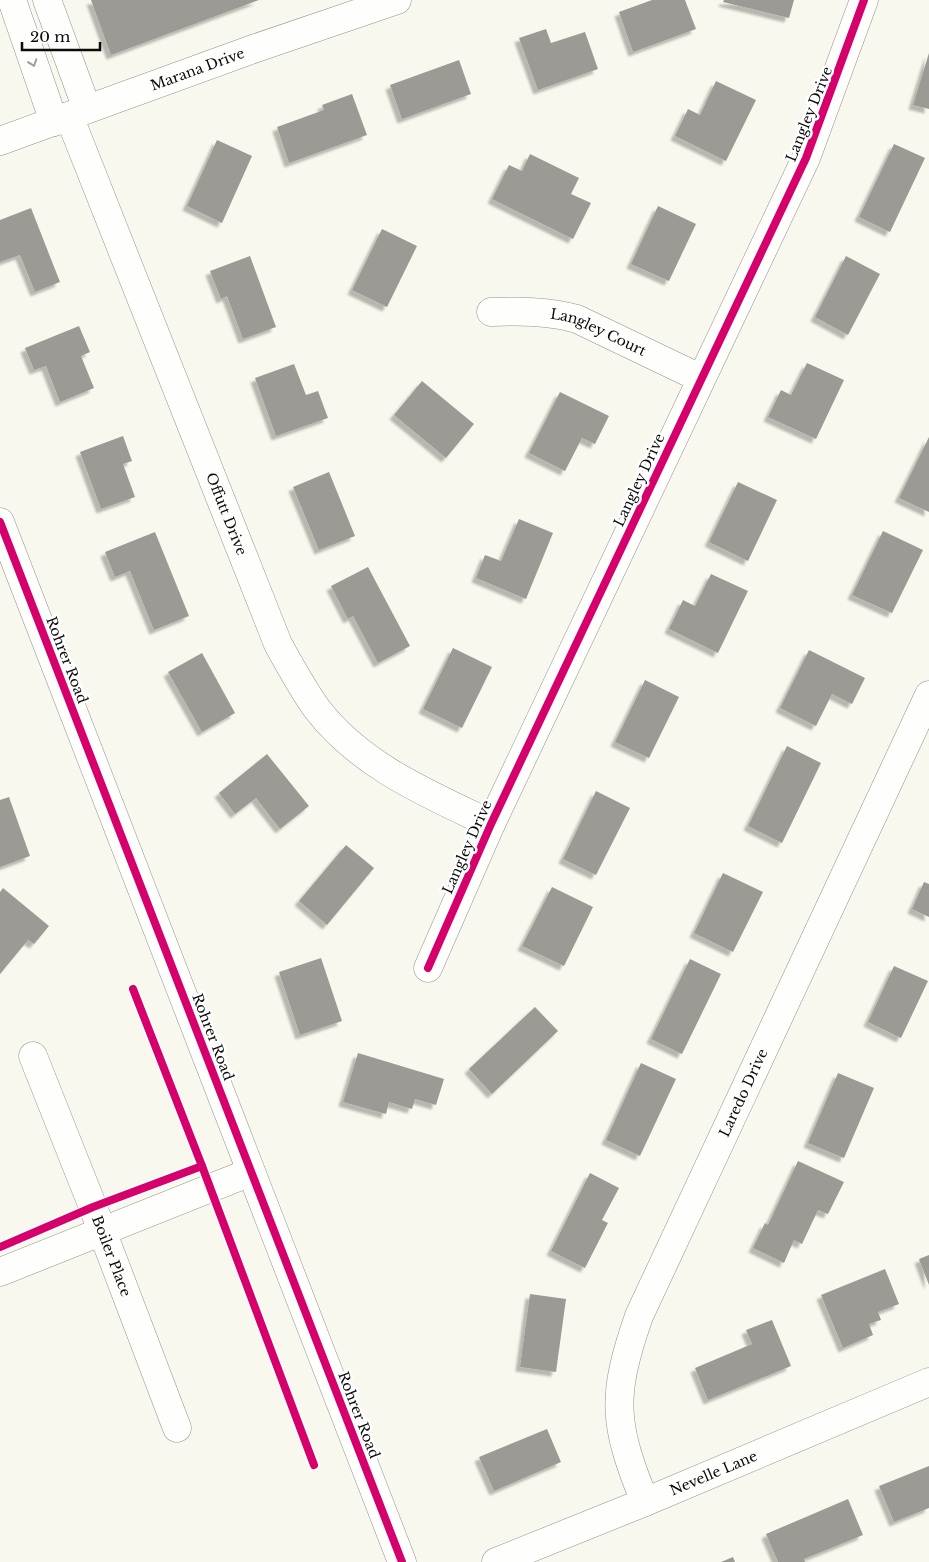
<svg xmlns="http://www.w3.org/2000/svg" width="929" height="1562" font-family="'Libre Baskerville',serif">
  <defs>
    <filter id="shadow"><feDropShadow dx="-4.5" dy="4.5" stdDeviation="1" flood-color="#0004"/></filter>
  </defs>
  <rect width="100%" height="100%" fill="#f9f8ee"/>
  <g fill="#9c9a94" filter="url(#shadow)">
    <path d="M91,0H259L111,55Z"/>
    <path d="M652,0H685L696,29L633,52L619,12Z"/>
    <path d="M724,0H794L789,18L723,2Z"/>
    <path d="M546,29L551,43L585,32L598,69L538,90L519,38Z"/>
    <path d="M929,53V109L913,105Z"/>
    <path d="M459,60L471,94L402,119L390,85Z"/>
    <path d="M716,81L756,100L726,161L675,136L688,109L700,115Z"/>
    <path d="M352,94L367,135L289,163L277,127L324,110L322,105Z"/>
    <path d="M217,140L252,156L222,223L187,206Z"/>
    <path d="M894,144L925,158L890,232L859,217Z"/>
    <path d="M530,154L579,178L571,194L591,203L573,239L492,199L509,165L522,171Z"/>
    <path d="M658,206L696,224L669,281L631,264Z"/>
    <path d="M31,208L60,282L35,292L20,255L0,262V220Z"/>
    <path d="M382,229L417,246L387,307L352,290Z"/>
    <path d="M250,256L276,327L243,339L227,296L221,299L210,271Z"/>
    <path d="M846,256L880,274L848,335L815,317Z"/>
    <path d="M79,326L90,352L81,356L94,388L60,402L46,366L34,370L25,348Z"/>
    <path d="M807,363L844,380L816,439L768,417L781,390L791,395Z"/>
    <path d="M294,364L306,395L318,391L328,418L276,436L255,378Z"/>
    <path d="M422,381L474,424L446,458L394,415Z"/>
    <path d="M560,392L609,416L595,444L582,438L565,471L529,453Z"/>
    <path d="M123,436L132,461L123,464L135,497L101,509L80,452Z"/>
    <path d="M929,437V512L899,498Z"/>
    <path d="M329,472L355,536L319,550L293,487Z"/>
    <path d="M738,482L777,500L748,561L709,542Z"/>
    <path d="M519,519L553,533L526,599L476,578L485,555L501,561Z"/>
    <path d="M883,531L923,550L892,613L852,595Z"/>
    <path d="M155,532L189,616L154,630L130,571L115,577L105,552Z"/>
    <path d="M368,567L410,646L378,663L353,616L348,619L331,586Z"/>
    <path d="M711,574L748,591L718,653L669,629L683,600L695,606Z"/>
    <path d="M453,648L492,667L462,728L423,709Z"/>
    <path d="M809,650L865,678L852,704L832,694L816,726L780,708Z"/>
    <path d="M202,653L235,713L202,732L168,672Z"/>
    <path d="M645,680L679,697L649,758L615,742Z"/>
    <path d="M787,746L821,763L782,843L748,826Z"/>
    <path d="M267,754L309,806L280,829L256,798L235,814L219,793Z"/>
    <path d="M596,791L630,808L596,875L563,859Z"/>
    <path d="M9,797L30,856L0,867V800Z"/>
    <path d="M346,845L374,868L327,925L299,901Z"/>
    <path d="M723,873L763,892L733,952L694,933Z"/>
    <path d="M924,882L929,884V917L912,909Z"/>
    <path d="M552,887L593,907L564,966L522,946Z"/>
    <path d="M3,888L49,926L34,944L28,940L0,974V892Z"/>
    <path d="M321,958L342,1021L300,1035L279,972Z"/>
    <path d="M690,959L721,974L682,1054L651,1039Z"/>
    <path d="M894,966L928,981L901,1038L868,1022Z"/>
    <path d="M535,1007L558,1031L492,1094L469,1069Z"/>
    <path d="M358,1053L444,1079L436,1105L415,1099L412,1109L389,1102L386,1114L343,1102Z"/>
    <path d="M641,1063L676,1079L640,1156L606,1140Z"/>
    <path d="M838,1073L874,1088L844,1158L808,1143Z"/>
    <path d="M798,1161L844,1182L828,1214L818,1210L802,1244L794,1240L784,1263L753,1248L765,1223L768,1225Z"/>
    <path d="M590,1173L619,1188L602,1220L608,1223L585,1268L551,1251Z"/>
    <path d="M929,1255V1285L919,1259Z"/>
    <path d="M885,1269L899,1304L878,1312L881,1320L869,1324L873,1335L843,1348L821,1295Z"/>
    <path d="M530,1294L566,1299L556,1372L520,1367Z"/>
    <path d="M772,1320L791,1366L708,1400L695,1368L752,1344L746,1330Z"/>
    <path d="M547,1429L561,1462L494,1491L479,1457Z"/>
    <path d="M929,1466V1508L894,1522L879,1486Z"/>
    <path d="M848,1499L863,1535L804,1559L805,1562H778L766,1534Z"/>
    <path d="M733,1557L735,1562H721Z"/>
  </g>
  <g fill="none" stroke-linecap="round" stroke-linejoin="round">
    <defs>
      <g id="minor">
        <path d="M12,0L54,122"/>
        <path d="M47,0L87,109"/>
        <path id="s1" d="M69,116L278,644C290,666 302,688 317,709C361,766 428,794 491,824"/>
        <path id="s2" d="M0,141L256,48L397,0"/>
        <path id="s3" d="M491,312C520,311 548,311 577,319L700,378"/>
        <path d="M0,522L402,1562"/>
        <path d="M428,968L491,824L806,158L864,0"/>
        <path id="s4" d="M33,1056L93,1207L177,1428"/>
        <path d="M0,1272L251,1172"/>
        <path id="s5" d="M645,1502C613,1423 611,1397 639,1316L929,695"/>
        <path id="s6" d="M496,1562L645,1502L929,1382"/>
      </g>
    </defs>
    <use href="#minor" stroke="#92928d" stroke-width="29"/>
    <use href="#minor" stroke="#fefefc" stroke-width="28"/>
    <defs>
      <g id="cycleway">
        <path d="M0,522L402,1562"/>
        <path d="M428,968L491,824L806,158L864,0"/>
        <path d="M133,989L202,1166"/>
        <path d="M0,1247L93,1207L202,1166L314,1465"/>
      </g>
    </defs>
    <use href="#cycleway" stroke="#fff" stroke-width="11"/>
    <use href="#cycleway" stroke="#d6006c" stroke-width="8"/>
  </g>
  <defs><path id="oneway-chevron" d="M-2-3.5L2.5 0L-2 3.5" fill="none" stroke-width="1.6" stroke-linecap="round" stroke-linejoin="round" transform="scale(1.25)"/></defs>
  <use stroke="#9d9d9c" href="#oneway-chevron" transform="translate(33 63) rotate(71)"/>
  <g text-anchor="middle" stroke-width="5" stroke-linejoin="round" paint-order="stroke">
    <g font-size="14" fill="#0b0b0b" stroke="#fff">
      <text dy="5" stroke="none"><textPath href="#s2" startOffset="210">Marana Drive</textPath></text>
      <text transform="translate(809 114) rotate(-68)" y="5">Langley Drive</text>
      <text dy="5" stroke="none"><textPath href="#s3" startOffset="111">Langley Court</textPath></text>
      <text transform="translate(639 480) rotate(-65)" y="5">Langley Drive</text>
      <text dy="5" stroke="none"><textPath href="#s1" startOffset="428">Offutt Drive</textPath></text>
      <text transform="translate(67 660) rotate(69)" y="5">Rohrer Road</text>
      <text transform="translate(467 847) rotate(-66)" y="5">Langley Drive</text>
      <text transform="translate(213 1037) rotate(69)" y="5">Rohrer Road</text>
      <text dy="5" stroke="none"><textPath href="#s5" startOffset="439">Laredo Drive</textPath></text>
      <text dy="5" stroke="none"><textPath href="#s4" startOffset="215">Boiler Place</textPath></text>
      <text transform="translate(359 1415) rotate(69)" y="5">Rohrer Road</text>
      <text dy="5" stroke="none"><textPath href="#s6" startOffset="235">Nevelle Lane</textPath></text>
    </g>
  </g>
  <path d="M22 42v8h78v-8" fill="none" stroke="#0b0b0b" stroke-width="2.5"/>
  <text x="30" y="42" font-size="15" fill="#0b0b0b" stroke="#ffffff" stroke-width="4" paint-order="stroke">20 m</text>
</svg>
